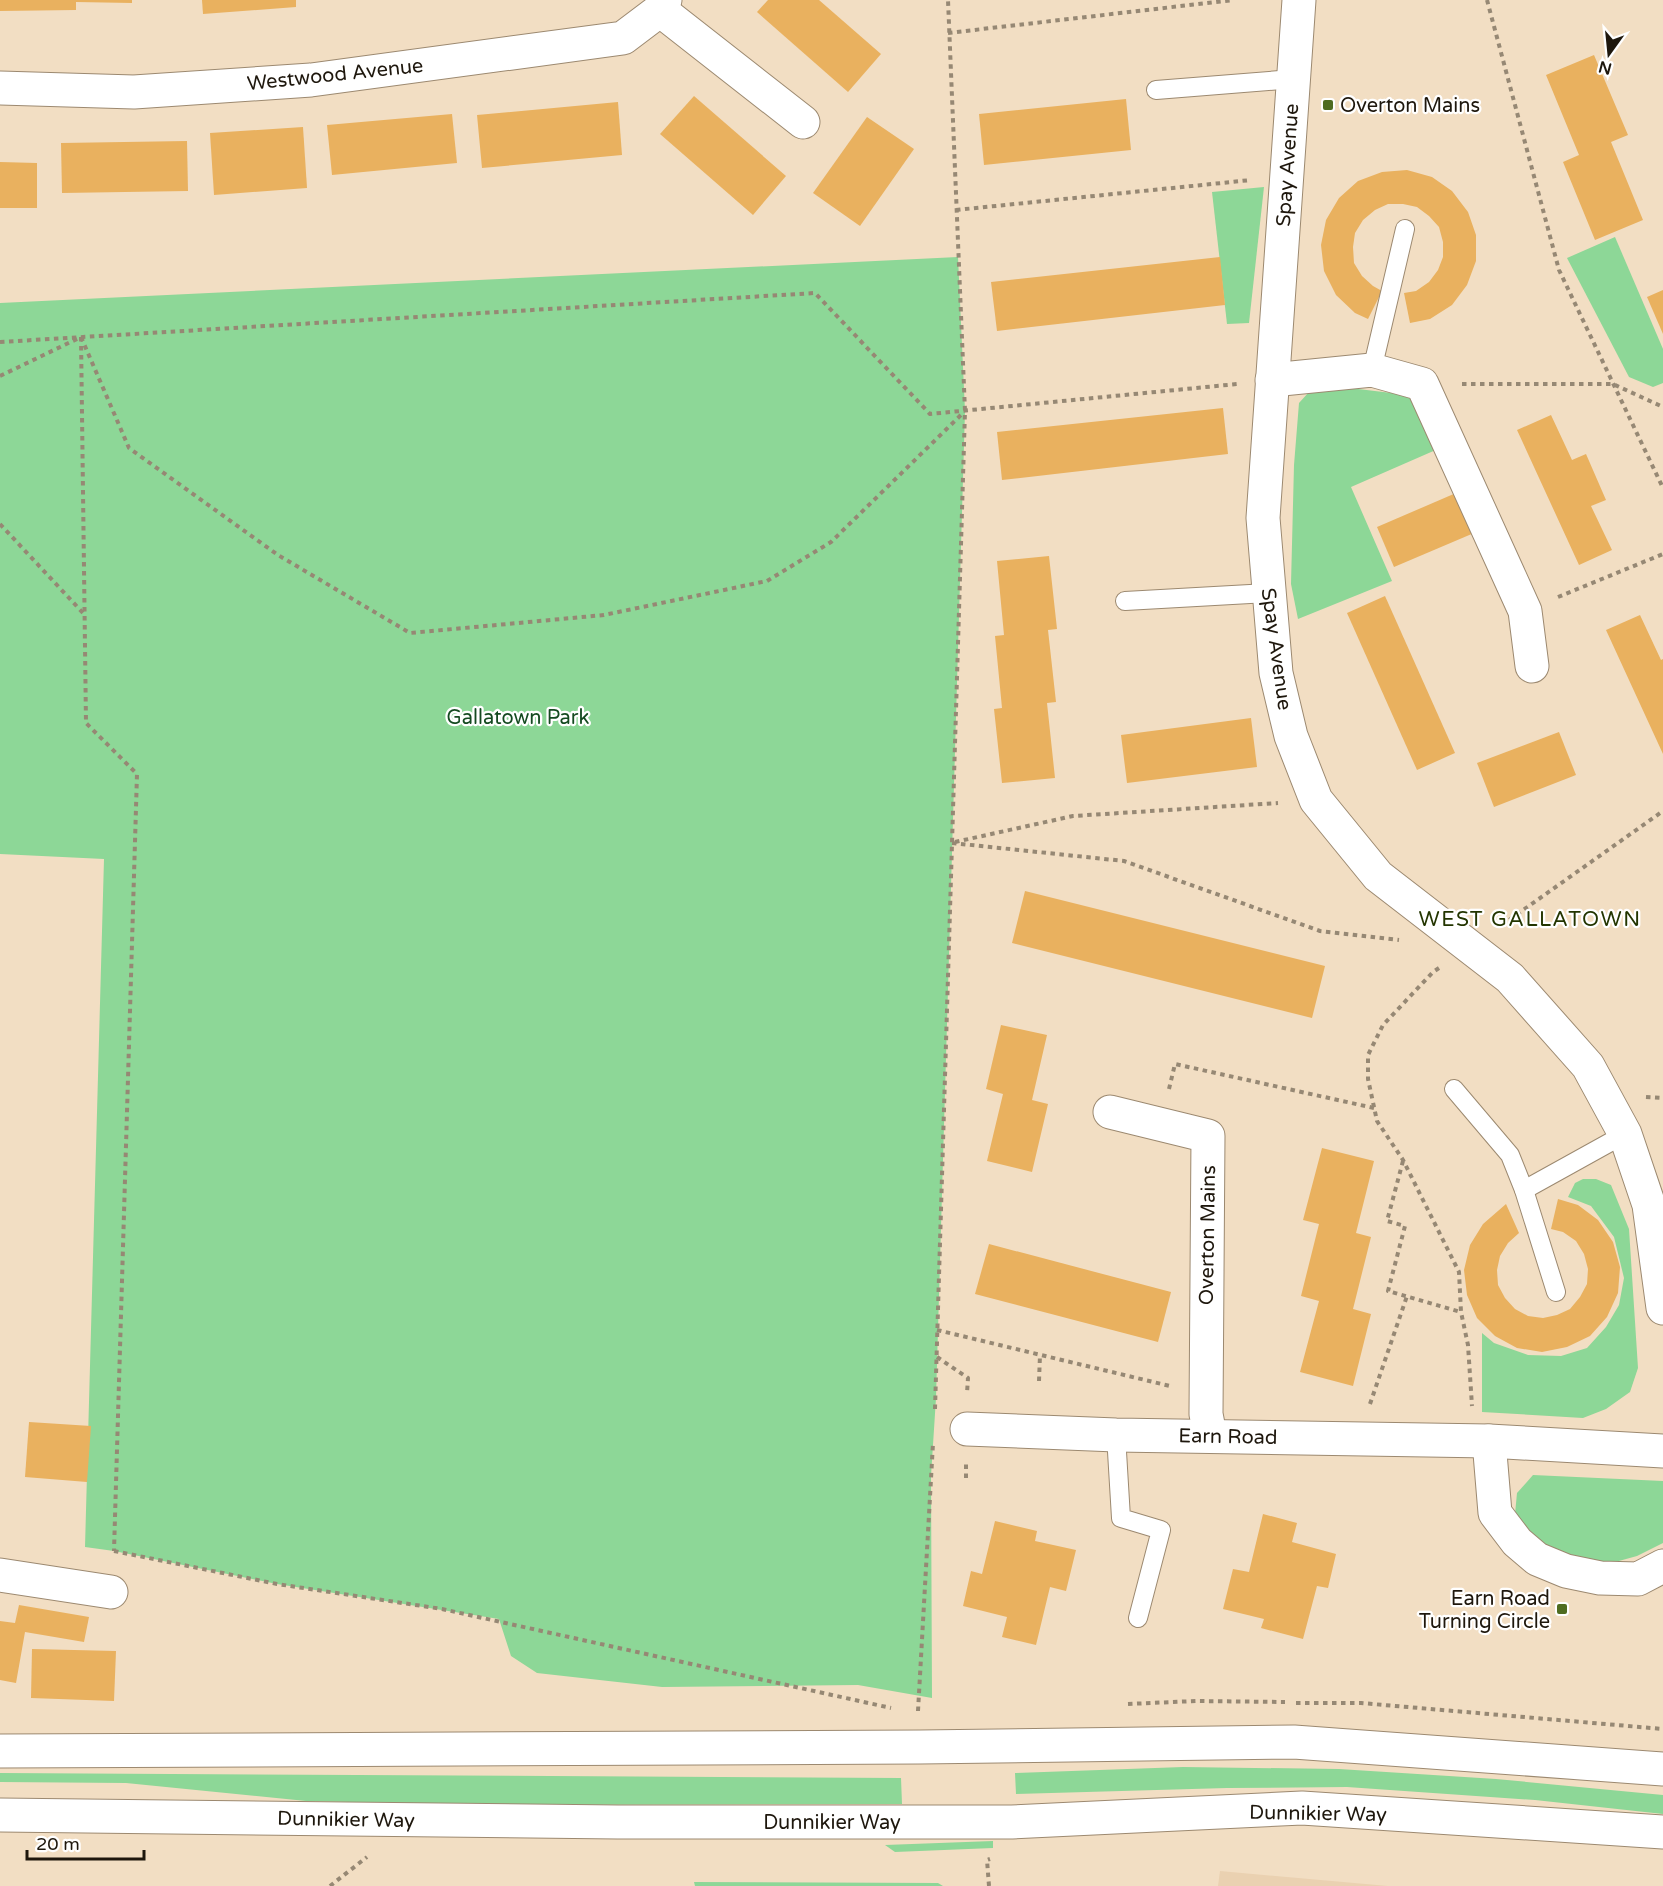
<svg xmlns="http://www.w3.org/2000/svg" width="1663" height="1886" font-family="'Varela Round',sans-serif">
  <rect width="100%" height="100%" fill="#f2dec3"/>
  <path fill="#ead1b1" d="M1220,1871L1388,1886H1218Z"/>
  <g fill="#8dd797">
    <path d="M1264,187L1249,323L1227,324L1212,192Z"/>
    <path d="M1615,237L1663,349V383L1653,387L1629,377L1567,258Z"/>
    <path d="M958,257L965,411L936,1398L931,1476L932,1698L858,1685L662,1687L537,1673L511,1656L499,1619L277,1584L114,1551L85,1547L104,859L0,854V303Z"/>
    <path d="M1325,385L1408,395L1438,449L1351,487L1392,581L1298,619L1291,584L1294,465L1299,403L1309,392Z"/>
    <path d="M1583,1179H1596L1611,1185L1629,1229L1638,1368L1630,1392L1606,1409L1583,1418L1482,1412V1333L1494,1343L1528,1355L1561,1356L1587,1348L1606,1327L1619,1305L1624,1278L1614,1237L1591,1206L1568,1197L1575,1183Z"/>
    <path d="M1533,1475L1663,1481V1543L1637,1556L1608,1564L1551,1555L1529,1538L1515,1514L1517,1493Z"/>
    <path d="M1183,1767L1339,1769L1496,1779L1663,1795V1814L1535,1800L1347,1787L1227,1788L1016,1794L1015,1773Z"/>
    <path d="M0,1773L901,1778L902,1804L484,1805L306,1801L126,1783L0,1782Z"/>
    <path d="M993,1841V1848L895,1852L885,1845Z"/>
    <path d="M694,1882L938,1883L943,1886H695Z"/>
  </g>
  <g fill="#e9b15f">
    <path d="M0,0H132V3L76,2V10L0,11Z"/>
    <path d="M202,0H296V7L203,14Z"/>
    <path d="M768,0H819L881,54L848,92L757,12Z"/>
    <path d="M1594,55L1628,135L1611,142L1643,220L1595,240L1563,162L1579,155L1546,75Z"/>
    <path d="M694,96L786,176L753,215L660,134Z"/>
    <path d="M1126,99L1131,150L984,165L979,114Z"/>
    <path d="M618,102L622,155L482,168L477,115Z"/>
    <path d="M452,114L457,163L332,175L327,125Z"/>
    <path d="M867,117L914,149L860,226L813,193Z"/>
    <path d="M303,127L307,188L214,195L210,133Z"/>
    <path d="M187,141L188,191L62,193L61,143Z"/>
    <path d="M0,162L37,163V208H0Z"/>
    <path d="M1407,170L1432,177L1452,191L1468,212L1476,235V261L1467,285L1452,305L1430,319L1410,323L1404,293L1416,291L1429,282L1438,270L1443,257V242L1439,227L1429,216L1417,207L1403,204H1388L1375,210L1363,220L1355,233L1353,247L1354,263L1362,276L1373,286L1382,291L1368,319L1355,313L1336,295L1324,271L1321,245L1326,220L1339,198L1358,181L1382,172Z"/>
    <path d="M1220,257L1225,305L997,331L991,282Z"/>
    <path d="M1663,290V334L1647,297Z"/>
    <path d="M1223,408L1228,454L1002,480L997,432Z"/>
    <path d="M1551,415L1572,460L1586,454L1606,500L1591,506L1612,550L1579,565L1517,430Z"/>
    <path d="M1456,493L1474,533L1394,567L1377,527Z"/>
    <path d="M1049,556L1057,629L1048,630L1056,702L1047,703L1055,778L1002,783L994,709L1002,708L995,636L1004,635L997,561Z"/>
    <path d="M1385,596L1455,753L1417,770L1347,613Z"/>
    <path d="M1640,615L1661,660L1663,659V754L1606,630Z"/>
    <path d="M1251,718L1257,767L1127,783L1121,735Z"/>
    <path d="M1559,732L1576,775L1494,807L1477,763Z"/>
    <path d="M1025,891L1325,966L1312,1018L1012,943Z"/>
    <path d="M1001,1025L1047,1035L1032,1100L1048,1104L1032,1172L987,1161L1003,1094L986,1089Z"/>
    <path d="M1322,1148L1374,1161L1356,1233L1371,1237L1353,1309L1371,1314L1353,1386L1300,1372L1319,1301L1301,1296L1319,1224L1303,1220Z"/>
    <path d="M1558,1199L1578,1205L1598,1220L1613,1242L1620,1267L1618,1293L1607,1317L1590,1336L1567,1347L1542,1352L1517,1348L1495,1336L1477,1318L1467,1295L1464,1270L1470,1245L1483,1224L1506,1204L1519,1233L1508,1243L1500,1256L1497,1270L1498,1285L1505,1298L1515,1309L1528,1316L1543,1318L1557,1315L1570,1309L1580,1297L1587,1284L1588,1269L1584,1254L1576,1241L1563,1232L1551,1229Z"/>
    <path d="M989,1244L1171,1292L1158,1342L975,1294Z"/>
    <path d="M29,1422L91,1426L87,1482L25,1477Z"/>
    <path d="M1263,1514L1297,1523L1292,1542L1336,1554L1328,1588L1317,1586L1303,1639L1261,1628L1264,1619L1223,1609L1233,1569L1249,1572Z"/>
    <path d="M995,1521L1037,1531L1035,1541L1076,1550L1066,1591L1050,1587L1036,1645L1002,1637L1007,1617L963,1606L971,1571L982,1574Z"/>
    <path d="M19,1605L89,1617L84,1642L25,1632L16,1683L0,1680V1621L15,1623Z"/>
    <path d="M32,1649L116,1651L114,1701L31,1698Z"/>
  </g>
  <g fill="none" stroke-linecap="round" stroke-linejoin="round">
    <defs>
      <g id="lane">
        <path d="M1156,90L1293,79"/>
        <path d="M1372,370L1405,229"/>
        <path d="M1125,601L1268,593"/>
        <path d="M1454,1089L1510,1155L1524,1190L1556,1292"/>
        <path d="M1524,1190L1625,1134"/>
        <path d="M1116,1435L1121,1518L1161,1530L1138,1618"/>
      </g>
      <g id="street">
        <path d="M1299,0L1263,518L1276,673L1291,736L1316,800L1378,876L1510,978L1588,1066L1625,1134L1649,1205L1663,1308"/>
        <path d="M660,10L803,122"/>
        <path d="M0,88L134,92L311,80L623,38L660,10L665,0"/>
        <path d="M1272,380L1372,370L1422,384L1525,611L1532,666"/>
        <path d="M1110,1112L1208,1136L1206,1414L1210,1435"/>
        <path d="M967,1429L1116,1435L1489,1441L1663,1451"/>
        <path d="M1489,1441L1495,1513L1517,1542L1537,1559L1566,1571L1600,1578L1638,1579L1663,1566"/>
        <path d="M0,1575L111,1592"/>
      </g>
      <g id="secondary">
        <path d="M0,1751L920,1747L1294,1742L1663,1769"/>
        <path d="M0,1815L618,1822H1012L1302,1808L1663,1832"/>
      </g>
    </defs>
    <use href="#lane" stroke="#9c8970" stroke-width="20"/>
    <use href="#street" stroke="#9c8970" stroke-width="35"/>
    <use href="#secondary" stroke="#9c8970" stroke-width="35"/>
    <g stroke="#968874" stroke-width="4" stroke-dasharray="4.5 4.5" stroke-linecap="butt">
      <path d="M1487,0L1559,270L1663,488"/>
      <path d="M948,33L1233,0"/>
      <path d="M956,210L1251,180"/>
      <path d="M81,337L86,723L137,774L114,1551"/>
      <path d="M0,342L815,293L930,414L1237,384"/>
      <path d="M0,376L81,337L129,448L278,555L410,633L604,615L767,581L831,542L964,412"/>
      <path d="M1462,384H1613L1663,407"/>
      <path d="M0,524L84,614"/>
      <path d="M1558,597L1663,554"/>
      <path d="M955,842L1073,816L1278,803"/>
      <path d="M952,843L1124,861L1320,931L1399,940"/>
      <path d="M1502,925L1663,811"/>
      <path d="M1439,968L1433,972L1383,1025L1368,1055V1079L1377,1121L1403,1160L1459,1272L1461,1312L1468,1345L1472,1406"/>
      <path d="M1169,1089L1175,1064L1374,1108"/>
      <path d="M1646,1097L1663,1098"/>
      <path d="M1403,1161L1387,1221L1405,1226L1388,1291L1461,1312"/>
      <path d="M937,1330L1170,1386"/>
      <path d="M937,1357L968,1378L967,1393"/>
      <path d="M1039,1381L1040,1355"/>
      <path d="M1370,1404L1407,1296"/>
      <path d="M935,1409L965,411L948,0"/>
      <path d="M966,1478V1464"/>
      <path d="M114,1551L277,1584L442,1609L891,1708"/>
      <path d="M1296,1703H1361L1663,1729"/>
      <path d="M1128,1704L1196,1701L1285,1702"/>
      <path d="M918,1711L933,1443"/>
      <path d="M330,1886L367,1857"/>
      <path d="M989,1886L987,1860L990,1859"/>
    </g>
    <use href="#lane" stroke="#fff" stroke-width="18"/>
    <use href="#street" stroke="#fff" stroke-width="33"/>
    <use href="#secondary" stroke="#fff" stroke-width="33"/>
  </g>
  <g fill="#4f6c20" stroke="#fff" stroke-width="2">
    <rect x="1322" y="99" width="12" height="12" rx="3"/>
    <rect x="1556" y="1603" width="12" height="12" rx="3"/>
  </g>
  <g text-anchor="middle" stroke-width="4.5" stroke-linejoin="round" paint-order="stroke">
    <g font-size="20" fill="#1e170d" stroke="#fff">
      <text transform="translate(335 74) rotate(-6)" y="7">Westwood Avenue</text>
      <text transform="translate(1287 165) rotate(-86)" y="7">Spay Avenue</text>
      <text transform="translate(1277 649) rotate(82)" y="7">Spay Avenue</text>
      <text transform="translate(1207 1235) rotate(-89)" y="7">Overton Mains</text>
      <text transform="translate(1228 1436) rotate(1)" y="7">Earn Road</text>
      <text transform="translate(1318 1813) rotate(1)" y="7">Dunnikier Way</text>
      <text transform="translate(346 1819) rotate(1)" y="7">Dunnikier Way</text>
      <text x="832" y="1829">Dunnikier Way</text>
    </g>
    <g font-size="20" fill="#1e170d" stroke="#fff" text-anchor="start">
      <text x="1340" y="112">Overton Mains</text>
      <text x="1550" y="1605" text-anchor="end">Earn Road<tspan x="1550" dy="23">Turning Circle</tspan></text>
    </g>
    <g font-size="20" fill="#144a20" stroke="#fff">
      <text x="518" y="724">Gallatown Park</text>
    </g>
    <g font-size="21" letter-spacing="1.5" fill="#233500" stroke="#fff">
      <text x="1530" y="926">WEST GALLATOWN</text>
    </g>
  </g>
  <g transform="translate(1609 54) rotate(195)" stroke="#ffffff" stroke-width="4.5" paint-order="stroke">
  <path d="M0-4.5L10 22L0 15L-10 22Z" fill="#1e170d"/>
  <text y="-9" font-size="16" font-weight="bold" text-anchor="middle" fill="#1e170d">N</text>
  </g>
  <path d="M27 1850v9h117v-9" fill="none" stroke="#1e170d" stroke-width="3"/>
  <text x="36" y="1850" font-size="18" fill="#1e170d" stroke="#ffffff" stroke-width="4.5" paint-order="stroke">20 m</text>
</svg>
